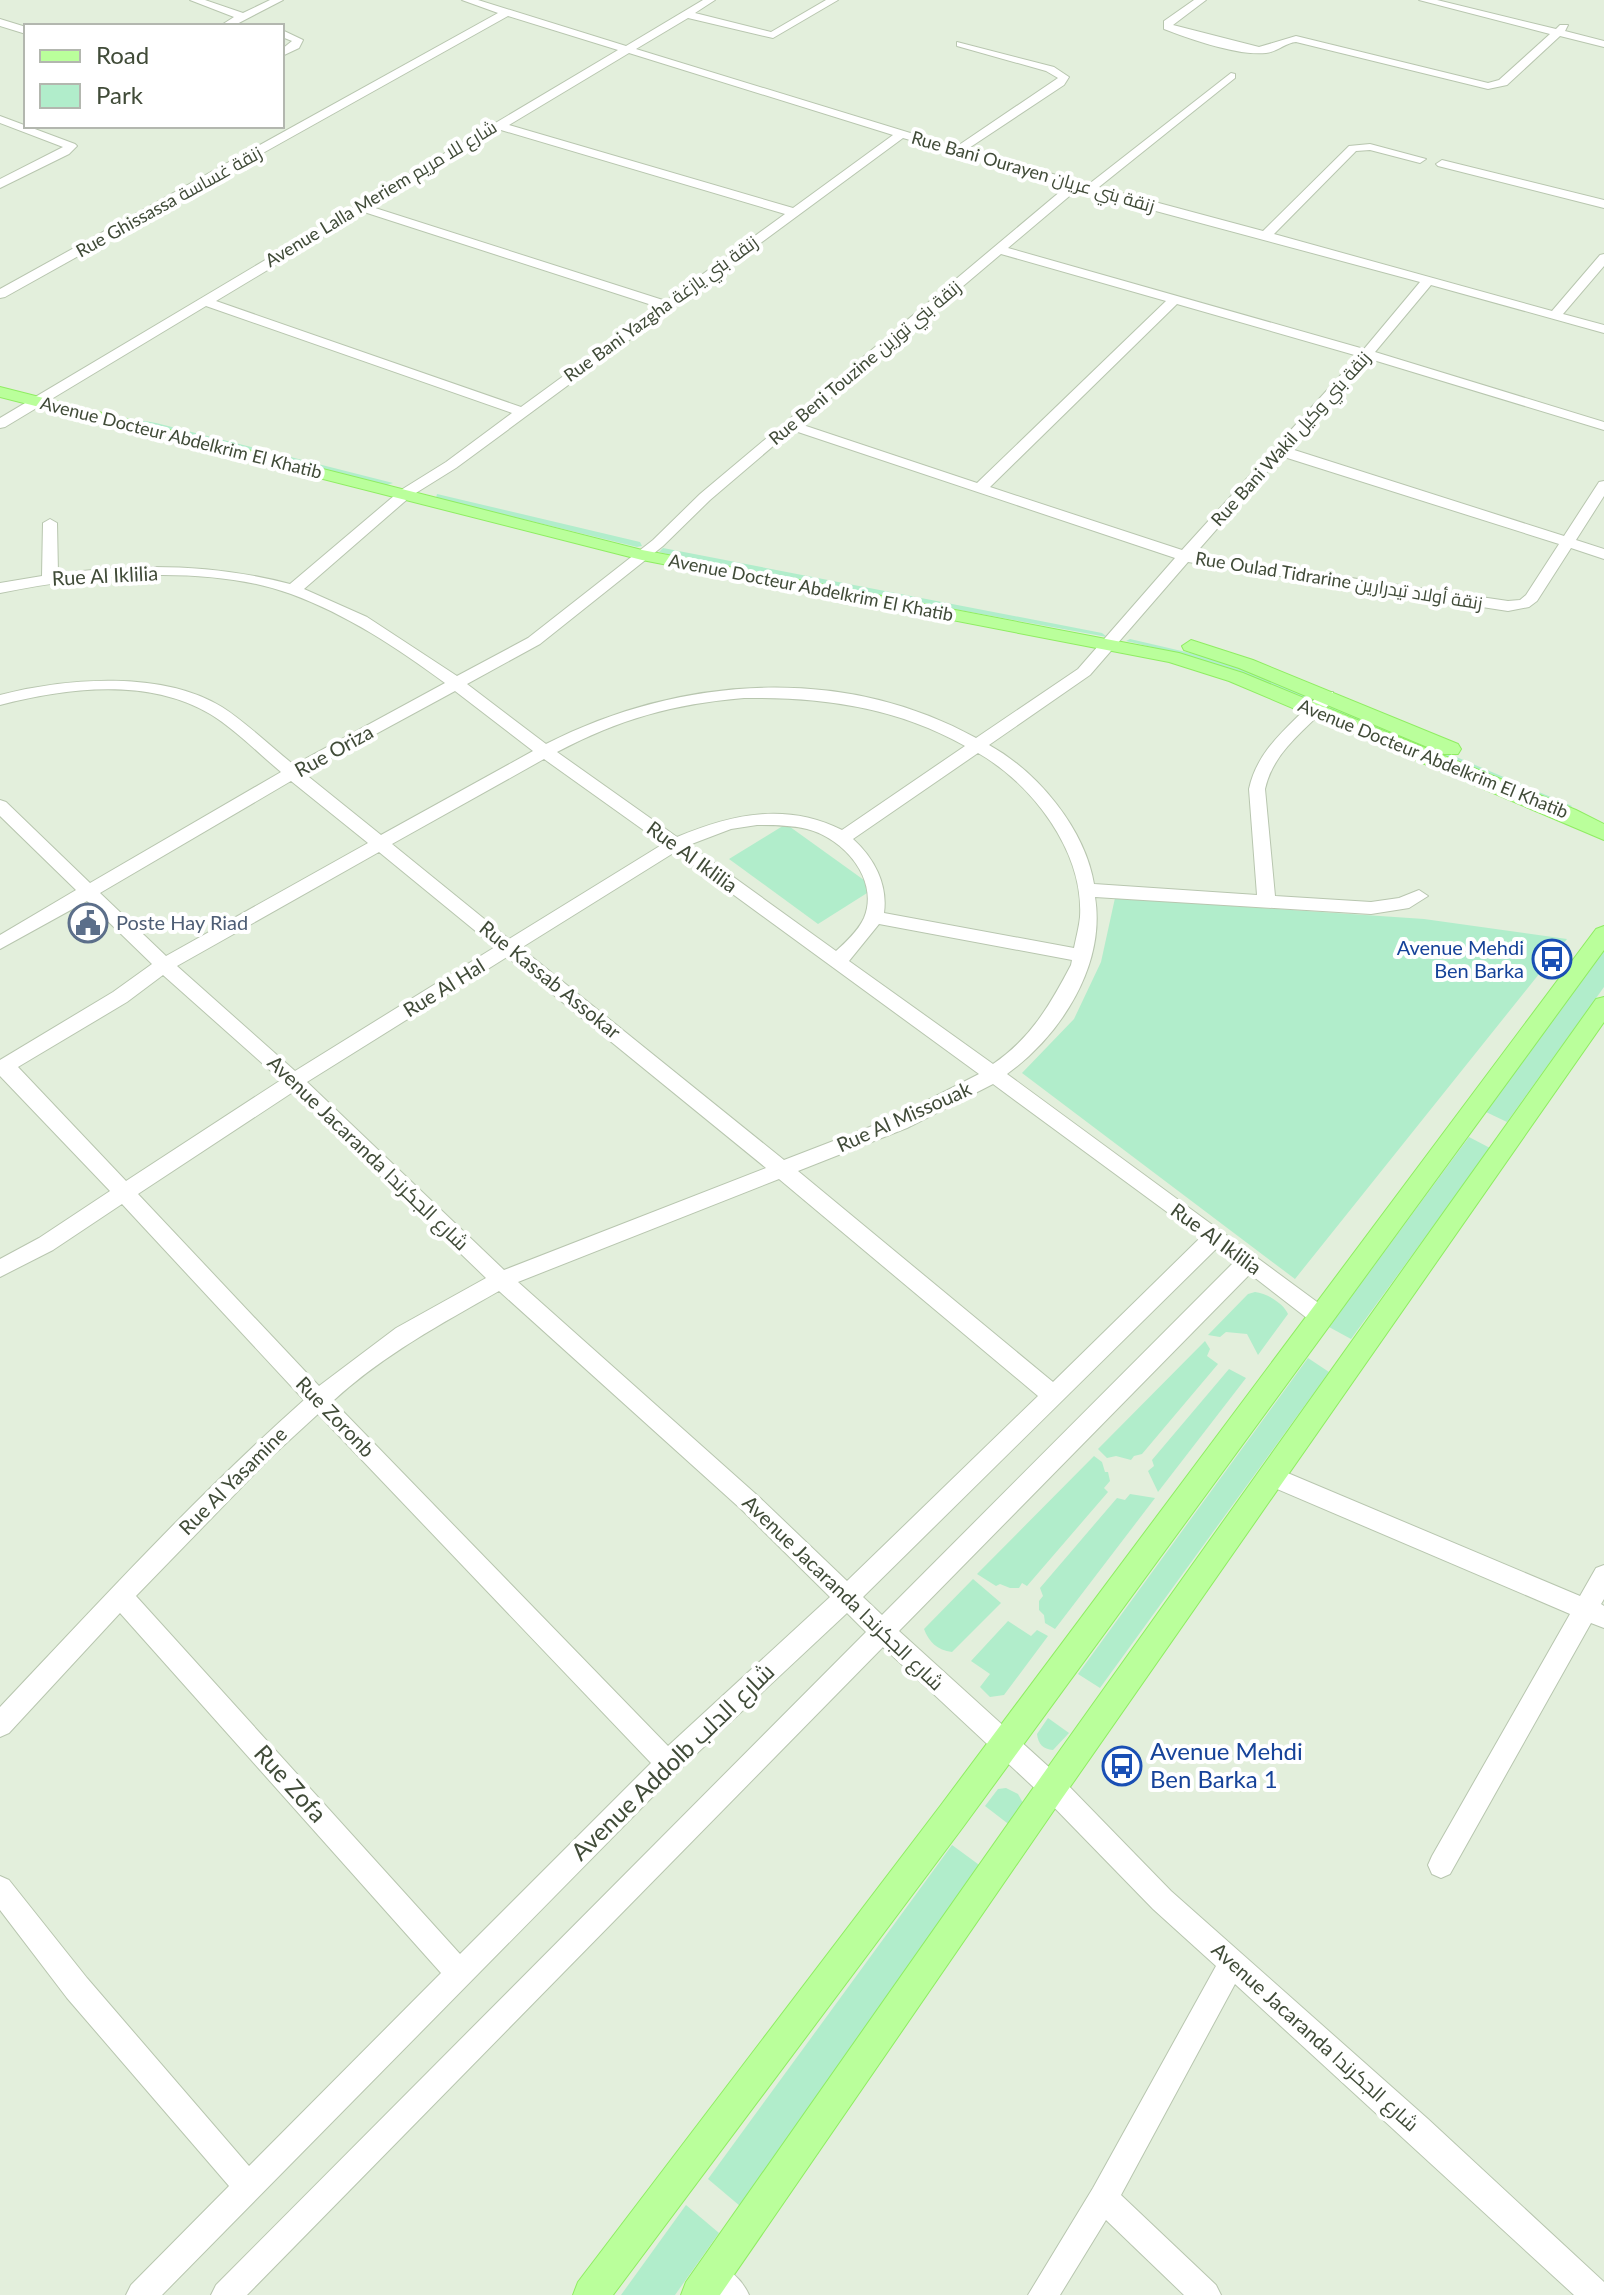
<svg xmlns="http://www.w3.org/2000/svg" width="1604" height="2295" font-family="Lato,Cairo,sans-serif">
  <rect width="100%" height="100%" fill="#eef6eb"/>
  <path fill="#e3efdc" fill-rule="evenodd" d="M0,0H1604V2295H0ZM26,26H282V126H26Z"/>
  <g fill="#b1edcb">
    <path d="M100,413L156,423L393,483L387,485Z"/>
    <path d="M437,494L640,542L642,546L637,547L436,498Z"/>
    <path d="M663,548L1102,633L1107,637L712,565L659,552Z"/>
    <path d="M1130,639L1216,659L1315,698L1314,703L1177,653L1126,641Z"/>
    <path d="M1330,706H1336L1572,806L1569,809L1329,709Z"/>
    <path d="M786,824L875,888L818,924L729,859Z"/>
    <path d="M1115,898L1424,919L1567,939L1295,1279L1022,1073L1074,1019L1101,962Z"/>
    <path d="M1604,951V987L1507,1122L1486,1112Z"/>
    <path d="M1469,1137L1490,1148L1351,1339L1329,1327Z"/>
    <path d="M1255,1292C1267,1293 1284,1304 1288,1314L1258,1355L1247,1334L1226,1332L1220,1337L1208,1335L1248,1294Z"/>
    <path d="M1205,1341L1210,1349L1207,1356L1218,1364L1142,1454L1134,1456L1131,1460L1116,1456L1107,1458L1098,1449Z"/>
    <path d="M1308,1358L1329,1372L1100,1688L1078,1674Z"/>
    <path d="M1229,1369L1246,1378L1158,1492L1148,1471L1154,1466L1152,1460Z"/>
    <path d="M1094,1456L1102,1462L1105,1472H1108L1110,1481L1104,1488L1108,1492L1027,1586L1022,1583L1019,1588H1010L1000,1584L996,1586L977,1574Z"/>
    <path d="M1130,1494L1155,1498L1055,1629L1045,1623L1044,1615L1039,1610V1601L1043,1596L1040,1588L1117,1498L1125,1500Z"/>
    <path d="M973,1579L1001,1603L952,1652C937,1650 929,1642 924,1629Z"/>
    <path d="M1008,1621L1031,1636L1037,1630L1048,1636L1004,1695L990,1697L980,1687L990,1674L971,1661Z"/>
    <path d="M1048,1718L1069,1733L1053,1750C1043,1749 1038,1744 1037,1734Z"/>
    <path d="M1006,1788L1018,1794L1023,1803L1011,1826L985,1806L998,1789Z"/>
    <path d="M952,1845L982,1867L740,2206L708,2179Z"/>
    <path d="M686,2205L719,2233L675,2295H621Z"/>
  </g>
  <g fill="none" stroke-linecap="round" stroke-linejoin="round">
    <defs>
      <g id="minor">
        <path d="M190,0H205L243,13L270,0H283L233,26H220L234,17Z"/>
        <path d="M462,0H478L626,46L703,0H715L695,13L771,32L826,0H838L773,38L688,18L636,49L956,147L1058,78L1046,71L957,46V42L1054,67L1069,77L1064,85L966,150L1089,184L1231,73L1235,74V78L1099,187L1263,231L1349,146L1370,144L1426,159L1420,163L1370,150L1356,151L1274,234L1552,311L1600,255L1604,254V266L1563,314L1604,325V333L1431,285L1375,352L1604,422V430L1370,359L1288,448L1564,536L1599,482L1604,481V496L1576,540L1604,549V559L1571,548L1537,601L1529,607L1508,611L1188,562L1090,675L989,745C1038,772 1085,829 1094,884L1257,895L1249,789C1258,746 1294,724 1321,692H1333V700C1308,729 1274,749 1265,789L1275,896L1371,902L1399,898L1419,890L1428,896L1409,908L1371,914L1095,897C1106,965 1061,1035 1007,1074L1328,1310L1331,1316L1328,1322L1320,1325L1312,1322L1250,1274L899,1631L1061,1778L1171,1891L1428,2119L1604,2282V2295H1574L1235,1984L1121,2195L1216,2285L1221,2295H1184L1106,2220L1060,2295H1028L1093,2188L1216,1966L1153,1909L1043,1796L883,1647L247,2295H211L216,2285L866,1632L847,1613L677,1772L162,2295H126L131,2285L229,2186L67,1998L0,1910V1876L9,1880L87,1978L249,2166L441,1973L120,1613L9,1733L0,1737V1707C99,1602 196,1496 304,1400L122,1204L53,1250L0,1277V1259L39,1238L110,1191L0,1076V1060L113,992L152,964L87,901L0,949V935L76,890L0,816V800L6,802L90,883L281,772C258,753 235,729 210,714C148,677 65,688 0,705V695C65,678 162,670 222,707C247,723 270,746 294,765L445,683C397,648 348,615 291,594C205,563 88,575 0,593V583L42,576L43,523L50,519L57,523L58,574C135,563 215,564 290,584L401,490L446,462L512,413L206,306L5,427L0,428V418L618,50L508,16L5,297L0,298V289L498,13ZM629,53L893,135L793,208L509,125ZM501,130L785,214L666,301L372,207ZM903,138L1068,185L700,494L653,540L528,638L457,676L367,617L304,589L411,496L456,468ZM1079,188L1085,192L1420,282L1364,349L1008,248ZM364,212L658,307L521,407L216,301ZM1001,254L1166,301L977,483L800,424ZM1177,304L1358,356L1182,550L990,487ZM792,430L1175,558L1078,669L976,738C842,664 679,676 546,744L467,684L540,644L663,546L710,500ZM1281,456L1559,544L1526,595L1520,600L1508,601L1194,555ZM455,691L533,751L381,835L304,773ZM744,698C822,697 896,707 965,746L842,830C786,802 732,814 677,837L557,752C620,719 673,704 744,698ZM978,753C1032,784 1084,851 1080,917C1079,927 1076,938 1074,948L884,913C888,884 874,858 853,839ZM544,759L663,844L509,939L392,844ZM291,781L368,843L166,956L100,893ZM757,825C774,825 790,825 807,829C843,838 880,879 864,918C858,931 846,942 836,951L689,845L731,829ZM379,852L495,947L295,1071L177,966ZM675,852L979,1074L893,1118L784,1160L521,948ZM879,924L1072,960L1071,965C1050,1005 1031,1038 993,1064L849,961ZM507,957L766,1168L504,1270L307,1082ZM163,975L281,1080L126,1181L18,1067L127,1002ZM993,1084L1201,1237L1053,1382L798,1171L907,1128ZM293,1092L486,1278L396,1328L319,1386L138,1194ZM779,1179L1038,1396L847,1581L758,1496L518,1282ZM1216,1249L1234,1262L882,1615L863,1597ZM499,1291L742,1510L830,1597L668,1746L333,1401C383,1355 441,1324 499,1291ZM318,1414L651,1763L460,1954L136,1596L270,1458Z"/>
        <path d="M1194,0H1206L1173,25L1259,47L1296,36L1488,83L1499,80L1550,34L1419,0H1437L1556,29L1560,25H1568L1565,31L1604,41V47L1560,36L1507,85L1488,89L1296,42C1285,43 1277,52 1266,53C1238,56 1190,39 1164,29V21Z"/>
        <path d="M0,19L26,27V34L0,26Z"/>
        <path d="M282,30L303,40L299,48L282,56V49L292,41L282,37Z"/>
        <path d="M0,116L75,144L77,146L69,154L0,188V179L63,147L0,123Z"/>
        <path d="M1442,160L1604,200V208L1438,166L1436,164Z"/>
        <path d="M1271,1466L1580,1596L1596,1568L1604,1565V1599L1601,1604L1604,1606V1628L1591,1623L1450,1874L1441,1878L1432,1874L1428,1865L1432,1856L1570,1614L1263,1483L1260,1476L1263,1469Z"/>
        <path d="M713,2261C728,2268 742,2279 749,2295H712L703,2286L698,2276L703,2266Z"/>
      </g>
      <g id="major">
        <path d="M0,387L642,550L1179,653L1243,673L1576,810L1604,824V840L1229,681L1169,662L642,560L0,397Z"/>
        <path d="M1191,640L1253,660L1458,744L1461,749L1458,754H1444L1239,668L1184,650L1182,646Z"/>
        <path d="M1604,926V950L963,1827L613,2295H573L578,2282L941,1805L1596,929Z"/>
        <path d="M1604,997V1022L1063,1797L720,2295H681L686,2282L1041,1777L1596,999Z"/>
      </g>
    </defs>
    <use href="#minor" stroke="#b8c6af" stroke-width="2"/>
    <use href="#major" stroke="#8fed62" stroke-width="2"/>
    <use href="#minor" fill="#fff" fill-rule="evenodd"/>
    <use href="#major" fill="#baff9b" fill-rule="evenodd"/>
  </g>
  <defs>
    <symbol id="civic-ring" viewBox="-11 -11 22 22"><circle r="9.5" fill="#fff" stroke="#5c6f8a" stroke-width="1.5"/><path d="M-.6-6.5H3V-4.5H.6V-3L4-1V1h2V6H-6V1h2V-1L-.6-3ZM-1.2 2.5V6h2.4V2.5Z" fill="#5c6f8a"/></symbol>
    <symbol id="bus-ring" viewBox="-11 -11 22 22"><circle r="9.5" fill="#fff" stroke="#1a4fb4" stroke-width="1.5"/><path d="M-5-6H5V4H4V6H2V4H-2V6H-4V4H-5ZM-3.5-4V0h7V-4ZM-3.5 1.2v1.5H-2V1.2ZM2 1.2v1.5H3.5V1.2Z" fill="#1a4fb4"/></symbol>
  </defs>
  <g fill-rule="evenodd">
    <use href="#civic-ring" x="66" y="901" width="44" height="44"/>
    <use href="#bus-ring" x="1530" y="937" width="44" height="44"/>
    <use href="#bus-ring" x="1100" y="1744" width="44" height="44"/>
  </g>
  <g text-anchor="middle" stroke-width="8" stroke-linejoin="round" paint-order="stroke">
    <g font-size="18" fill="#404b38" stroke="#fff">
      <text transform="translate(1033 172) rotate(16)" y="6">Rue Bani Ourayen زنقة بني عريان</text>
      <text transform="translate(381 194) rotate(-31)" y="6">Avenue Lalla Meriem شارع للا مريم</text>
      <text transform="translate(169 202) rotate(-29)" y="6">Rue Ghissassa زنقة غساسة</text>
      <text transform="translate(661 309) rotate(-36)" y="6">Rue Bani Yazgha زنقة بني يازغة</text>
      <text transform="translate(865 363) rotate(-40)" y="6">Rue Beni Touzine زنقة بني توزين</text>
      <text transform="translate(181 438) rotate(14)" y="6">Avenue Docteur Abdelkrim El Khatib</text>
      <text transform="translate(1291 439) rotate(-48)" y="6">Rue Bani Wakil زنقة بني وكيل</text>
      <text transform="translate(1339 581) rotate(9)" y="6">Rue Oulad Tidrarine زنقة أولاد تيدرارين</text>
      <text transform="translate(811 588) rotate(11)" y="6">Avenue Docteur Abdelkrim El Khatib</text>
      <text transform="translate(1433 759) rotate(22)" y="6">Avenue Docteur Abdelkrim El Khatib</text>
    </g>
    <g font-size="20" fill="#404b38" stroke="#fff">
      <text transform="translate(105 576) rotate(-3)" y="7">Rue Al Iklilia</text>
      <text transform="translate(334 751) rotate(-29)" y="7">Rue Oriza</text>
      <text transform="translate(692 857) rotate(36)" y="7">Rue Al Iklilia</text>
      <text transform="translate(550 980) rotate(39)" y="7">Rue Kassab Assokar</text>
      <text transform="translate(444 988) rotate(-32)" y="7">Rue Al Hal</text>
      <text transform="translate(904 1117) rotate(-24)" y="7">Rue Al Missouak</text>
      <text transform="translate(368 1153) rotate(44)" y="7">Avenue Jacaranda شارع الجكرندا</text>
      <text transform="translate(1216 1239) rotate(36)" y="7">Rue Al Iklilia</text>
      <text transform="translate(335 1417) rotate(46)" y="7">Rue Zoronb</text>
      <text transform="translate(233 1481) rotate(-45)" y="7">Rue Al Yasamine</text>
      <text transform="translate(843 1593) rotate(44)" y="7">Avenue Jacaranda شارع الجكرندا</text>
      <text transform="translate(1315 2037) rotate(42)" y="7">Avenue Jacaranda شارع الجكرندا</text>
    </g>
    <g font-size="20" fill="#4e5e75" stroke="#fff" text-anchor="start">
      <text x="116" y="930">Poste Hay Riad</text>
    </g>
    <g font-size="20" fill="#164399" stroke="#fff" text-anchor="end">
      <text x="1524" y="955">Avenue Mehdi<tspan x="1524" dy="23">Ben Barka</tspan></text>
    </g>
    <g font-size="24" fill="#164399" stroke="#fff" text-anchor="start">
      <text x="1150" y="1760">Avenue Mehdi<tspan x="1150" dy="28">Ben Barka 1</tspan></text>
    </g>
    <g font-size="24" fill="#404b38" stroke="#fff">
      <text transform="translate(673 1762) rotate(-44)" y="8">Avenue Addolb شارع الدلب</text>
      <text transform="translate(290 1784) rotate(48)" y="8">Rue Zofa</text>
    </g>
  </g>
  <rect x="24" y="24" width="260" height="104" fill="#ffffff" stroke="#b3b7af" stroke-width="2"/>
  <rect x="40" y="50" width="40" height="12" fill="#baff9b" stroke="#b3b7af" stroke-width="2"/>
  <text x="96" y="64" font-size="24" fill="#404b38">Road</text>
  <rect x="40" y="84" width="40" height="24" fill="#b1edcb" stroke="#b3b7af" stroke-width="2"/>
  <text x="96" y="104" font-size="24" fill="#404b38">Park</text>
</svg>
